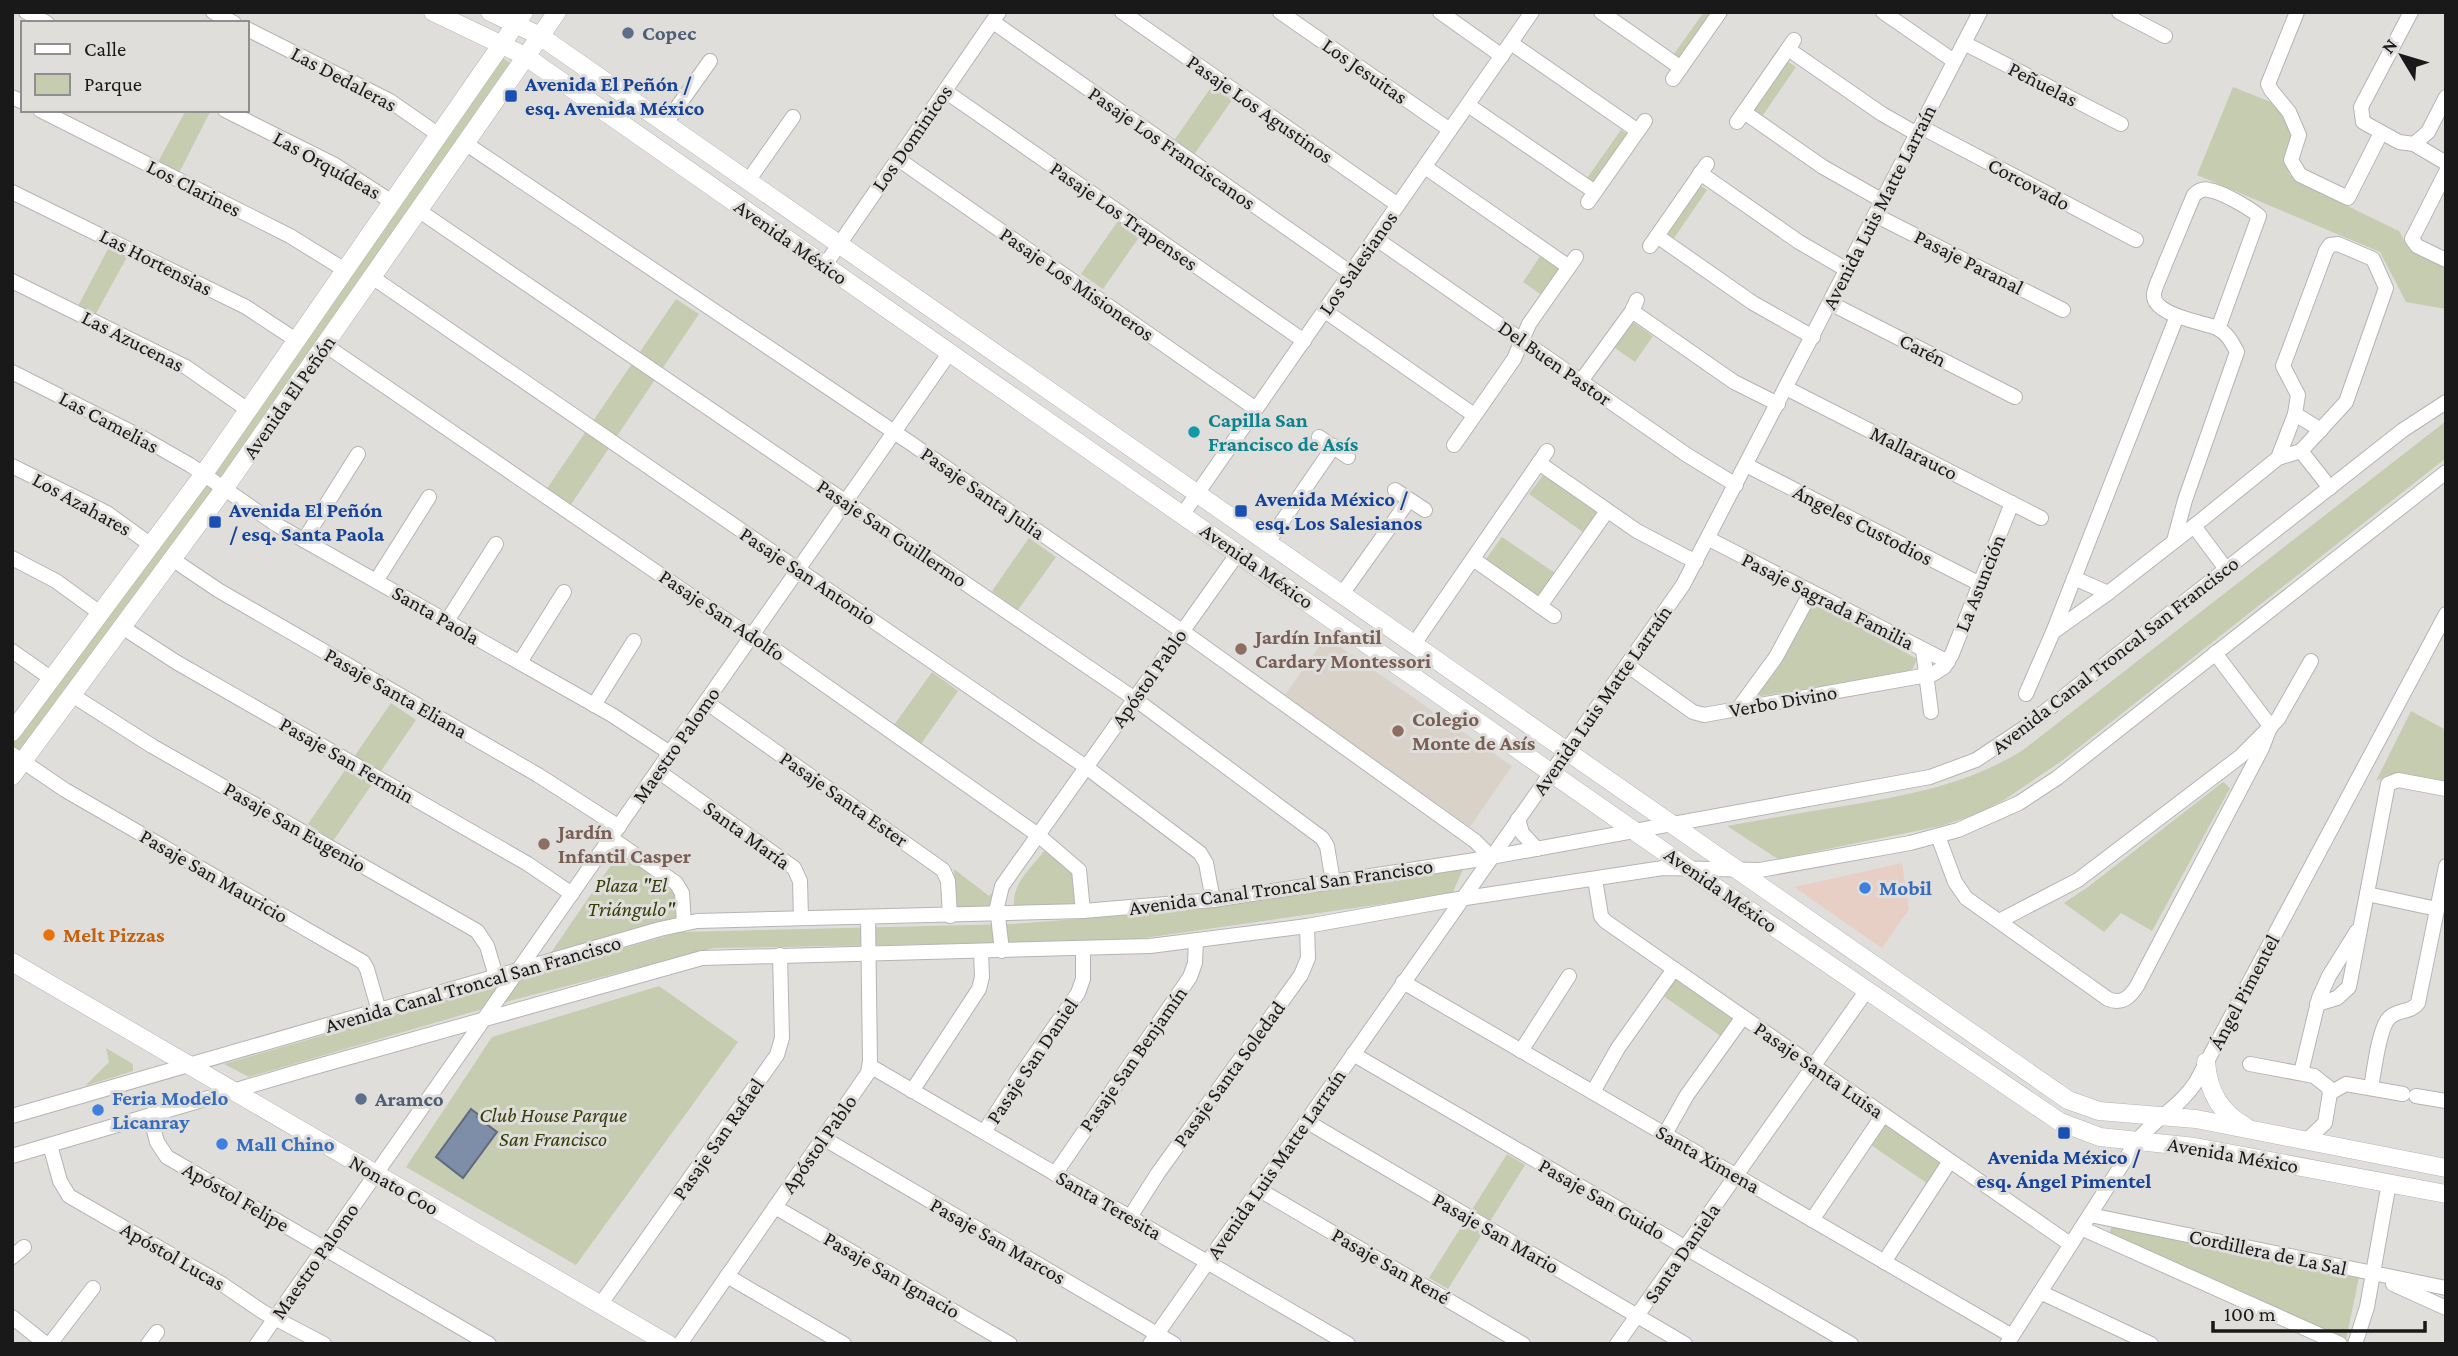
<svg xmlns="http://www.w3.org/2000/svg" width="2458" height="1356" font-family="'Crimson Pro',serif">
  <rect width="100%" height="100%" fill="#e0dedb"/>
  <path fill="#e7cfc5" d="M1902,863L1909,909L1882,948L1794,887Z"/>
  <path fill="#d9d2c9" d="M1326,637L1512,766L1470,827L1284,696Z"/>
  <g fill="#c5ccb0">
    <path d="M1704,12H1717L1682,60L1674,54Z"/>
    <path d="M503,58L511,64L202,507L12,761V743L252,420Z"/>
    <path d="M1787,61L1796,67L1761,118L1752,112Z"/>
    <path d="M1212,86L1232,100L1193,156L1173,142Z"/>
    <path d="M2233,87L2276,104L2295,134L2285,162L2290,175L2300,183L2399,231L2409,249L2446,267V309L2406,302L2380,252L2197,175Z"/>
    <path d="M186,110L210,112L179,173L158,162Z"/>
    <path d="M1621,130L1630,136L1594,187L1585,181Z"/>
    <path d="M1698,184L1707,190L1672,241L1663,235Z"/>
    <path d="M1118,221L1140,236L1103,289L1081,274Z"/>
    <path d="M109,247L127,257L94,317L77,308Z"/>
    <path d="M1541,255L1561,269L1543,296L1523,282Z"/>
    <path d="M676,299L699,314L570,506L546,490Z"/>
    <path d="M1633,322L1653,336L1635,362L1615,348Z"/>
    <path d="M2446,421V458L2063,760L2004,800L1977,814L1941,826L1778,859L1727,826C1766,819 1805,812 1844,806C1908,795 1967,785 2023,750Z"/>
    <path d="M1543,475L1597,512L1583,532L1529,494Z"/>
    <path d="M1502,537L1558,575L1542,599L1486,559Z"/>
    <path d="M1029,538L1056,557L1018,610L992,591Z"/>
    <path d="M1814,602L1917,659L1912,670L1756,697L1782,662Z"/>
    <path d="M932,672L958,691L921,744L894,725Z"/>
    <path d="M391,703L416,720L333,841L308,824Z"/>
    <path d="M2411,711L2446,730V784L2388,775L2376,781Z"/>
    <path d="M2223,782L2230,788L2152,931L2121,913L2104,932L2064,903L2088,887Z"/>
    <path d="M622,849L673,884L677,896L679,918L550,954Z"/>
    <path d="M1045,850L1078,875L1081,904L1014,905C1012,883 1033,866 1045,850Z"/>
    <path d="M1464,867L1452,894L1123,941L714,948L513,1000L249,1077L224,1064L680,932L1014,924L1129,915L1214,906Z"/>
    <path d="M954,869L989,896L994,891L993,907H955Z"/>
    <path d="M1675,978L1736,1017L1725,1039L1662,995Z"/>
    <path d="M659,986L738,1042L576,1265L406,1167L492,1037Z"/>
    <path d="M106,1048L133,1064V1071L85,1086L109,1062Z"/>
    <path d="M1886,1123L1944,1159L1931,1186L1871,1145Z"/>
    <path d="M1507,1154L1525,1165L1448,1289L1429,1278Z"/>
    <path d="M2112,1226L2360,1273L2345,1344L2109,1233Z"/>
  </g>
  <path fill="#7e8da8" stroke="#606a7d" stroke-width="2" d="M471,1109L479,1115L477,1117L497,1132L463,1178L436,1157Z"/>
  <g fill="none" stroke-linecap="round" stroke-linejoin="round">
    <defs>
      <g id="minor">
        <path d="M26,12L47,23"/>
        <path d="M213,12L234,23"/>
        <path d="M1122,12L1398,205"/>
        <path d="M1280,12L1450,130"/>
        <path d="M1440,12L1502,56"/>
        <path d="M1601,12L1681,68"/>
        <path d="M1883,12L1954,61"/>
        <path d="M2119,12L2165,36"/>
        <path d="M2297,12L2268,84L2271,90L2289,112L2299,135L2291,160L2300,175L2348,198L2381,133"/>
        <path d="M2411,12L2361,107L2363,122L2399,142L2414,144L2428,132L2446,97"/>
        <path d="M993,22L1351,273"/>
        <path d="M247,29L390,101L439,135"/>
        <path d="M1511,43L1638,131"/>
        <path d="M1964,43L2121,124"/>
        <path d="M1788,49L1882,114L1917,134"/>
        <path d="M1673,79L1720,12"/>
        <path d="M945,91L1304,341"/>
        <path d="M12,97L23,102"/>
        <path d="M1468,105L1595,192"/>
        <path d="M40,110L290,236L345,270"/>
        <path d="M225,110L335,165L392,202"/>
        <path d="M1744,112L1823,167L1883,201"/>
        <path d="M1737,122L1794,40"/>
        <path d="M666,123L710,61"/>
        <path d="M1921,127L2136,240"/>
        <path d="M465,143L909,442L1192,638L1475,841L1491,857"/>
        <path d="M2414,144L2446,163"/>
        <path d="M898,159L1256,409"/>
        <path d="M1425,167L1569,267"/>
        <path d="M2446,172L2412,239L2417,246L2446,260"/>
        <path d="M1700,173L1799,242L1847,270"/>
        <path d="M748,181L793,117"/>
        <path d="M12,192L246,307L296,340"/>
        <path d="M1588,202L1645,121"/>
        <path d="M418,210L1135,699L1322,838L1327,846L1333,882"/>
        <path d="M1875,215L2063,310"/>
        <path d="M1657,236L1753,303L1813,337"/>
        <path d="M1375,238L1687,455L1736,485"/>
        <path d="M1650,246L1707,164"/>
        <path d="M825,265L999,12"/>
        <path d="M372,277L1086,767L1200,853L1206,863L1213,900"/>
        <path d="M12,281L186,367L248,410"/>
        <path d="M1830,303L2015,397"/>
        <path d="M1325,311L1474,415"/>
        <path d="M1632,311L1734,382L1778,404"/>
        <path d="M325,345L735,626L764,642L1038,835L1079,870L1083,911"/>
        <path d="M12,372L141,437L190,465L277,525L612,715L670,753"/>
        <path d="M1581,381L1632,311L1637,300"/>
        <path d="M1786,388L2041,518"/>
        <path d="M2295,414L2321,430"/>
        <path d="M1319,437L1348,457"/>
        <path d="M1454,445L1514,359L1529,324L1576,257"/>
        <path d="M2301,451L2330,488"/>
        <path d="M1539,463L1637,531L1696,562"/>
        <path d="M1746,465L1980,584"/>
        <path d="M12,466L107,513L151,545"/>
        <path d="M1395,490L1425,510"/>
        <path d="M1183,514L1532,12"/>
        <path d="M2194,526L2226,569"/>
        <path d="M1709,539L1948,662"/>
        <path d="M304,540L358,454"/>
        <path d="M2174,541L2185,500L2237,352C2232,342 2227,333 2217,328C2202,322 2152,315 2154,294C2155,285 2162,274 2165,264C2175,241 2184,218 2194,195C2198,191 2203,188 2209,190C2222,192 2248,207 2259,216L2218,329"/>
        <path d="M1268,542L1334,446"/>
        <path d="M12,558L56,581L100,613"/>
        <path d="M172,559L218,590L538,775L619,827"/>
        <path d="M1473,559L1554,616"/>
        <path d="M2074,578L2108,593"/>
        <path d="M376,581L429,497"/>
        <path d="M1342,594L1409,500"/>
        <path d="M1540,606L1607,511"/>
        <path d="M447,621L496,544"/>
        <path d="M122,627L176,662L528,864L572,894"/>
        <path d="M2053,632L2108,593L2194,526L2278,458L2301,451L2346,402L2386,288L2373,259L2338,244L2330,245L2326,251L2283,366L2298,395L2295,414L2278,458"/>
        <path d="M1414,644L1547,451"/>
        <path d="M1923,650L1931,712"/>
        <path d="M12,651L52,679"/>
        <path d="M2215,653L2271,727"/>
        <path d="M520,662L564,592"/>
        <path d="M1627,665L1693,712L1704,715L1933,674L1944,667L1952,654L2012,503"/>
        <path d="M2026,694L2053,632L2177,316"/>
        <path d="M72,695L152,746L477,931L487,946L496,976"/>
        <path d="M706,702L943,870L948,881L950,916"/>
        <path d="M594,705L634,641"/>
        <path d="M1738,709L1776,657L1811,592"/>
        <path d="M12,754L65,790L363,962L367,969L379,1011"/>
        <path d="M658,771L794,868L800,881L801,918"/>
        <path d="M1518,819L1522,833L1537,849"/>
        <path d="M1938,836L1955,882L1966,898L2108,999C2122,1005 2130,997 2137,986L2262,748L2269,730"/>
        <path d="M611,838L676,883L682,893L684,923"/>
        <path d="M1595,879L1601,916L1605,921L2070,1244"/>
        <path d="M2367,894L2437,909"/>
        <path d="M1999,921L2078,880L2241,756L2278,719L2311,661"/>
        <path d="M1002,951L997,907L1002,886L1238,553"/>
        <path d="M1403,982L2012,1336"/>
        <path d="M2317,1004L2337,998L2349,987L2388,784L2398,780L2446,789"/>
        <path d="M1521,1051L1569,976"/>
        <path d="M1353,1054L1851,1344"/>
        <path d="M2250,1064L2314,1076L2328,1087L2330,1093L2325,1123L2307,1140"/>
        <path d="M870,1066L1348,1344"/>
        <path d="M2301,1073L2319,998L2329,976L2357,931"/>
        <path d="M2371,1088C2374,1071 2379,1028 2389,1018C2398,1009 2411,1013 2418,1003L2446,866"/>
        <path d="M912,1091L979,989L982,977L981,952"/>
        <path d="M1593,1092L1618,1048L1674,969"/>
        <path d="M2330,1093L2346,1084L2403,1094"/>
        <path d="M2416,1096L2446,1101"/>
        <path d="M150,1115L157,1142L167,1157L489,1344"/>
        <path d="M12,1116L660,929L697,921L1083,911L1213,900L1475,860L1930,777L1976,760L2024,728L2403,430L2446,402"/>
        <path d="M1306,1121L1685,1344"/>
        <path d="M984,1132L1020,1076L1078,993L1083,979V949"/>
        <path d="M1665,1134L1687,1095L1743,1017"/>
        <path d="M823,1138L1174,1344"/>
        <path d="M50,1145L60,1181L69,1196L222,1284L263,1312L324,1344"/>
        <path d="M12,1156L304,1070L702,958L1150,946L1307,926L1446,901L1663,868L1760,870L1910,843L1958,830L2019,803L2057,778L2446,472"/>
        <path d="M1055,1174L1190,977L1195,963L1196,940"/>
        <path d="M1258,1189L1523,1344"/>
        <path d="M775,1207L1010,1344"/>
        <path d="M2090,1215L2446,1288"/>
        <path d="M1130,1217L1158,1173L1301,975L1308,958L1307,926"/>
        <path d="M1812,1220L1883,1115"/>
        <path d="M2081,1228L2340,1344"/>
        <path d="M12,1257L24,1247"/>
        <path d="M1884,1262L1950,1161"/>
        <path d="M727,1276L844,1344"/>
        <path d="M2393,1284L2446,1308"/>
        <path d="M2040,1292L2151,1344"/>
        <path d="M600,1305L777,1055L782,1038L780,955"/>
        <path d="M12,1317L46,1344"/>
        <path d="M50,1344L93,1288"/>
        <path d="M148,1344L157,1332"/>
        <path d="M257,1344L950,352"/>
        <path d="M680,1344L868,1073L870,1061L868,917"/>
        <path d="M1150,1344L1683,585L1980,12"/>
        <path d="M1617,1344L1867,990"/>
        <path d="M2007,1344L2137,1141C2155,1118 2180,1107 2196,1082L2446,614"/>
        <path d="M2355,1344L2367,1307L2389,1183"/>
      </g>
      <g id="major">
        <path d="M433,12L525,56L1686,867L2060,1122L2100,1137L2195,1147L2446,1194"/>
        <path d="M490,12L540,36L2068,1100L2099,1111L2196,1119L2446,1168"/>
        <path d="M12,732L203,475L524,12"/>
        <path d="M12,776L224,489L557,12"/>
        <path d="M12,962L668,1344"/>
        <path d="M2206,1062C2208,1090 2220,1113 2245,1126"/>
      </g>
    </defs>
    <use href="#minor" stroke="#b6b4b2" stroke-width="16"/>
    <use href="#major" stroke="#b6b4b2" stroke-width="19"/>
    <use href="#minor" stroke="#fff" stroke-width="14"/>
    <use href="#major" stroke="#fff" stroke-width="18"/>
  </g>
  <g fill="#5c6f8a" stroke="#e0dedb" stroke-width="2.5">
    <circle cx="628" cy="33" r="7"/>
    <circle cx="361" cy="1099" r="7"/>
  </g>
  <g fill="#1a4fb4" stroke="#e0dedb" stroke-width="2.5">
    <rect x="504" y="89" width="14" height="14" rx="3.5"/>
    <rect x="1234" y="504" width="14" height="14" rx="3.5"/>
    <rect x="208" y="515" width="14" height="14" rx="3.5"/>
    <rect x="2057" y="1126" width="14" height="14" rx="3.5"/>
  </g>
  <circle fill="#0f9aa8" stroke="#e0dedb" stroke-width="2.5" cx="1194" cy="432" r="7"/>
  <g fill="#8d6e63" stroke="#e0dedb" stroke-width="2.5">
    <circle cx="1241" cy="649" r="7"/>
    <circle cx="1398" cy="731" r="7"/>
    <circle cx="544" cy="844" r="7"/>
  </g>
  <g fill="#3f7fe0" stroke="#e0dedb" stroke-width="2.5">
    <circle cx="1865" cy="888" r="7"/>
    <circle cx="98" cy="1110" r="7"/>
    <circle cx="222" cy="1144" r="7"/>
  </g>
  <circle fill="#e8710a" stroke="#e0dedb" stroke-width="2.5" cx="49" cy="935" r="7"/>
  <g text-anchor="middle" stroke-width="6" stroke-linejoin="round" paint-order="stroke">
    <g font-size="21" font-weight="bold" fill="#4e5e75" stroke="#e0dedb" text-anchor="start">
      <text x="642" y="40">Copec</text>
      <text x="375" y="1106">Aramco</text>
    </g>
    <g font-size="21" fill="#1a1919" stroke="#e0dedb">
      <text transform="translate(1365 71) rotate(35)" y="7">Los Jesuitas</text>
      <text transform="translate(344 79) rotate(28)" y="7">Las Dedaleras</text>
      <text transform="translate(2043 84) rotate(27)" y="7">Peñuelas</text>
      <text transform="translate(1260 109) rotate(35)" y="7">Pasaje Los Agustinos</text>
      <text transform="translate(912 138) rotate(-55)" y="7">Los Dominicos</text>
      <text transform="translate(1172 148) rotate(35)" y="7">Pasaje Los Franciscanos</text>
      <text transform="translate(327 165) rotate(29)" y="7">Las Orquídeas</text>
      <text transform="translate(2029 184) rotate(28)" y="7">Corcovado</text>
      <text transform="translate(194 188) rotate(27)" y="7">Los Clarines</text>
      <text transform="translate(1879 207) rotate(-63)" y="7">Avenida Luis Matte Larraín</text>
      <text transform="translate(1124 216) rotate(35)" y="7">Pasaje Los Trapenses</text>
      <text transform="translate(791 242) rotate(35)" y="7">Avenida México</text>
      <text transform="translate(156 262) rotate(27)" y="7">Las Hortensias</text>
      <text transform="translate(1969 262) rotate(27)" y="7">Pasaje Paranal</text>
      <text transform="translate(1358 263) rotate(-55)" y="7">Los Salesianos</text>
      <text transform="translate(1077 284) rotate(35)" y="7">Pasaje Los Misioneros</text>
      <text transform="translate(133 341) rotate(27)" y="7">Las Azucenas</text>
      <text transform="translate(1923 350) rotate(27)" y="7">Carén</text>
      <text transform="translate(1555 363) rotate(35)" y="7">Del Buen Pastor</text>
      <text transform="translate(289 397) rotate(-55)" y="7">Avenida El Peñón</text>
      <text transform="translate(109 422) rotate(28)" y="7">Las Camelias</text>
      <text transform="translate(1914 453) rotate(27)" y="7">Mallarauco</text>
      <text transform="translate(983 493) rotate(35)" y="7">Pasaje Santa Julia</text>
      <text transform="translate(82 504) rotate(29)" y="7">Los Azahares</text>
      <text transform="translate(1863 525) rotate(27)" y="7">Ángeles Custodios</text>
      <text transform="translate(892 533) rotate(34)" y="7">Pasaje San Guillermo</text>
      <text transform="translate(1257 566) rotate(35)" y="7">Avenida México</text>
      <text transform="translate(808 576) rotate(34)" y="7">Pasaje San Antonio</text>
      <text transform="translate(1980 583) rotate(-68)" y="7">La Asunción</text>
      <text transform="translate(1828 601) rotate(27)" y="7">Pasaje Sagrada Familia</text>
      <text transform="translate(436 615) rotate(30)" y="7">Santa Paola</text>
      <text transform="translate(722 615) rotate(34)" y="7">Pasaje San Adolfo</text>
      <text transform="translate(2115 655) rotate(-38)" y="7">Avenida Canal Troncal San Francisco</text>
      <text transform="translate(1149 678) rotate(-55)" y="7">Apóstol Pablo</text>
      <text transform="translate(396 693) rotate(30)" y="7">Pasaje Santa Eliana</text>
      <text transform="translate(1602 700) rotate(-55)" y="7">Avenida Luis Matte Larraín</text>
      <text transform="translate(1783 701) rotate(-10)" y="7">Verbo Divino</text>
      <text transform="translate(676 745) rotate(-55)" y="7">Maestro Palomo</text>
      <text transform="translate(347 760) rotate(30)" y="7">Pasaje San Fermin</text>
      <text transform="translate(844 799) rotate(35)" y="7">Pasaje Santa Ester</text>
      <text transform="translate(295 827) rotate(30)" y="7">Pasaje San Eugenio</text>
      <text transform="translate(747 835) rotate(36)" y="7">Santa María</text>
      <text transform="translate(214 876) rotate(30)" y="7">Pasaje San Mauricio</text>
      <text transform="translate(1281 887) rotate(-8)" y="7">Avenida Canal Troncal San Francisco</text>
      <text transform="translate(1721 890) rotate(35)" y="7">Avenida México</text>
      <text transform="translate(473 984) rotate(-16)" y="7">Avenida Canal Troncal San Francisco</text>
      <text transform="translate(2244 992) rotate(-62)" y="7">Ángel Pimentel</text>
      <text transform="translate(1133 1059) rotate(-55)" y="7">Pasaje San Benjamín</text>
      <text transform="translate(1032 1061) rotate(-56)" y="7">Pasaje San Daniel</text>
      <text transform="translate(1819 1070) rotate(35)" y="7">Pasaje Santa Luisa</text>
      <text transform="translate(1229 1074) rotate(-54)" y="7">Pasaje Santa Soledad</text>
      <text transform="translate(718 1139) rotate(-55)" y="7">Pasaje San Rafael</text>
      <text transform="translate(819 1144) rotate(-55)" y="7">Apóstol Pablo</text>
      <text transform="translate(2233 1155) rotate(10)" y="7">Avenida México</text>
      <text transform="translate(1708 1159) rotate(30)" y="7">Santa Ximena</text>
      <text transform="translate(1276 1164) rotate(-55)" y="7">Avenida Luis Matte Larraín</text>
      <text transform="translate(394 1185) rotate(30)" y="7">Nonato Coo</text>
      <text transform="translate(236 1197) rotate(30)" y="7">Apóstol Felipe</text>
      <text transform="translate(1602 1199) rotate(30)" y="7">Pasaje San Guido</text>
      <text transform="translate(1109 1205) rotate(30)" y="7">Santa Teresita</text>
      <text transform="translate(1496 1233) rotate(30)" y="7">Pasaje San Mario</text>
      <text transform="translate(998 1241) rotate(30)" y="7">Pasaje San Marcos</text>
      <text transform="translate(2268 1252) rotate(12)" y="7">Cordillera de La Sal</text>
      <text transform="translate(1682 1253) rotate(-55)" y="7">Santa Daniela</text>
      <text transform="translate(173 1256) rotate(30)" y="7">Apóstol Lucas</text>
      <text transform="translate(315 1261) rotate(-55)" y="7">Maestro Palomo</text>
      <text transform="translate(1391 1266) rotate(30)" y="7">Pasaje San René</text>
      <text transform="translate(892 1275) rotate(30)" y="7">Pasaje San Ignacio</text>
    </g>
    <g font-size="21" font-weight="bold" fill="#164399" stroke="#e0dedb" text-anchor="start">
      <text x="525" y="91">Avenida El Peñón /<tspan x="525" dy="24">esq. Avenida México</tspan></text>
      <text x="1255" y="506">Avenida México /<tspan x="1255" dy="24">esq. Los Salesianos</tspan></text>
      <text x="229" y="517">Avenida El Peñón<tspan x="229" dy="24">/ esq. Santa Paola</tspan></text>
      <text x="2064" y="1164" text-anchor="middle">Avenida México /<tspan x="2064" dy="24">esq. Ángel Pimentel</tspan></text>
    </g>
    <g font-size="21" font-weight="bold" fill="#0d838f" stroke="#e0dedb" text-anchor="start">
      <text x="1208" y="427">Capilla San<tspan x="1208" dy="24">Francisco de Asís</tspan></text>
    </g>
    <g font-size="21" font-weight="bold" fill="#785e54" stroke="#e0dedb" text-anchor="start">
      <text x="1255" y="644">Jardín Infantil<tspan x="1255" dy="24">Cardary Montessori</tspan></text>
      <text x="1412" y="726">Colegio<tspan x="1412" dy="24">Monte de Asís</tspan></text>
      <text x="558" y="839">Jardín<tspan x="558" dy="24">Infantil Casper</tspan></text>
    </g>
    <g font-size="21" font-style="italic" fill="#353d07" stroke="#e0dedb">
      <text x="631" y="892">Plaza "El<tspan x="631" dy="24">Triángulo"</tspan></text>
      <text x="553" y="1122">Club House Parque<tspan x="553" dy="24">San Francisco</tspan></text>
    </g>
    <g font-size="21" font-weight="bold" fill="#366cbe" stroke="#e0dedb" text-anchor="start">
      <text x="1879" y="895">Mobil</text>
      <text x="112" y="1105">Feria Modelo<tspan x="112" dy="24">Licanray</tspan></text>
      <text x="236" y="1151">Mall Chino</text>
    </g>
    <g font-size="21" font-weight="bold" fill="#c56008" stroke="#e0dedb" text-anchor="start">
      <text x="63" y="942">Melt Pizzas</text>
    </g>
  </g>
  <rect width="2458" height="1356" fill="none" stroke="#1a1919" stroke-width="28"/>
  <rect x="21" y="21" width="228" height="91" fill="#e0dedb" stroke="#918f8d" stroke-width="2"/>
  <rect x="35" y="44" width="35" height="10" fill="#ffffff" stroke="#918f8d" stroke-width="2"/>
  <text x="84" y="56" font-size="21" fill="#1a1919">Calle</text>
  <rect x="35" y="74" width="35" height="21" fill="#c5ccb0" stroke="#918f8d" stroke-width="2"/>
  <text x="84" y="91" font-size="21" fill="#1a1919">Parque</text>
  <g transform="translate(2402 56) rotate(308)" stroke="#e0dedb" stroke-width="5" paint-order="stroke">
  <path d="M0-5L12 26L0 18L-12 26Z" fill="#1a1919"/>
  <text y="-10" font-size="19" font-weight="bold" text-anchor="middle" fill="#1a1919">N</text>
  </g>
  <path d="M2213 1321v10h212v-10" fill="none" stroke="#1a1919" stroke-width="3.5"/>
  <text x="2224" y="1321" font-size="21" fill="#1a1919" stroke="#e0dedb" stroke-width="5" paint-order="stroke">100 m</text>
</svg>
